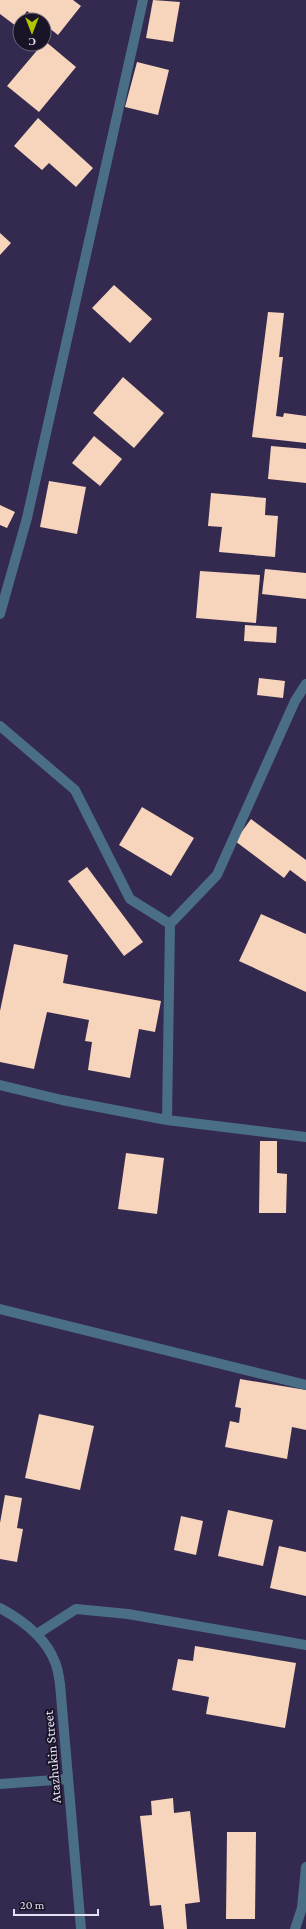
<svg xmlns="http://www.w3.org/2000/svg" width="306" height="1929" font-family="'Crimson Pro',serif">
  <rect width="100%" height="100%" fill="#34294e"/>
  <g fill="#f7d4bc">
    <path d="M0,0H73L81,6L58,35L44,24V20H38L27,11L16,26L0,14Z"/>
    <path d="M153,0L180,2L173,42L146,38Z"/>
    <path d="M45,41L76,67L39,112L7,86Z"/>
    <path d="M137,62L169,70L158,115L125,107Z"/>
    <path d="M38,118L93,168L76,187L49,163L42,170L14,146Z"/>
    <path d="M0,233L11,243L0,255Z"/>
    <path d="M114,285L152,319L130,343L92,308Z"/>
    <path d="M268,312L284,313L279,357H283L276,416L283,417L284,413L306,416V443L252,437Z"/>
    <path d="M123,377L164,413L134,448L93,413Z"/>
    <path d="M94,436L122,459L100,486L72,463Z"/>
    <path d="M271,446L306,449V483L268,479Z"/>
    <path d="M49,481L86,487L77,534L40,527Z"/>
    <path d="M211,493L266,498L265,515L278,516L275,557L219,552L222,527L208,526Z"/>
    <path d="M0,505L15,512L7,528L0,525Z"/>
    <path d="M265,569L306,573V599L262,594Z"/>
    <path d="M200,571L260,575L256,623L196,618Z"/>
    <path d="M245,625L277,627L276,643L244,641Z"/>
    <path d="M259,678L285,681L283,698L257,695Z"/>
    <path d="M142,807L194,838L171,876L119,845Z"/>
    <path d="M251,819L306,860V882L290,870L284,878L235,841Z"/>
    <path d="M87,867L143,942L124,956L68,881Z"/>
    <path d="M261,914L306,934V992L239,961Z"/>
    <path d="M14,944L68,955L63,983L161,1001L155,1032L139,1029L130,1078L88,1070L92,1042L85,1041L89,1020L47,1012L34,1069L0,1062V1011Z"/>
    <path d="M260,1141H277V1173L287,1174L286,1213H259Z"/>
    <path d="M126,1153L164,1158L157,1214L118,1209Z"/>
    <path d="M240,1379L306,1390V1430L292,1427L287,1459L225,1447L230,1421L239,1423L241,1408L235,1407Z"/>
    <path d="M39,1414L94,1426L80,1490L25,1478Z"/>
    <path d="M5,1495L22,1498L17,1528L23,1529L17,1562L0,1559V1523Z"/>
    <path d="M228,1510L273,1520L263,1566L218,1556Z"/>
    <path d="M181,1516L203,1521L196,1555L174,1550Z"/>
    <path d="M279,1546L306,1552V1596L270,1588Z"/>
    <path d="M195,1646L296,1663L285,1728L206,1714L209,1697L172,1690L178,1659L193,1661Z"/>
    <path d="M173,1798L174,1813L190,1811L200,1902L185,1904L187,1929H164L161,1905L150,1906L140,1816L152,1815L151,1801Z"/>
    <path d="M227,1832H256L255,1919H226Z"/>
  </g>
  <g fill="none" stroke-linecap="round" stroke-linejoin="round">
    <g stroke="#496e86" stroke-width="10">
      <path d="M0,614L27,518L143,0"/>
      <path d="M0,1085L62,1100L167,1120L306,1137"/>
      <path d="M167,1120L170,924"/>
      <path d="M0,1309L306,1385"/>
      <path d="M0,1784L68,1779"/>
    </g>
    <g stroke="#496e86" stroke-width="10">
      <path d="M0,726L75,790L130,899L170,924L217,875L295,701L306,684"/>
      <path d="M0,1608C22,1620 46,1638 55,1662C58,1669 59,1677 60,1684L81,1929"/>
      <path d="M37,1634L76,1609L128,1614L306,1645"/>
      <path d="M295,1929L302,1908L306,1867"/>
    </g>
  </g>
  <g text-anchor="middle" stroke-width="4" stroke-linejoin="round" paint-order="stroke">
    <g font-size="14" fill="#e5dff7" stroke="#1a1526">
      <text transform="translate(52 1757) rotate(-95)" y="5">Atazhukin Street</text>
    </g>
  </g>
  <g transform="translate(32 32) rotate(180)"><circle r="19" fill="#1a1526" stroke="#6b667a"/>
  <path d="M0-3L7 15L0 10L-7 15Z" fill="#b1c500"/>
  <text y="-6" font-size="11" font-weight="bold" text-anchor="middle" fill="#e5dff7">С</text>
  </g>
  <path d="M14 1909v6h84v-6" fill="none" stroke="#e5dff7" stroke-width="2"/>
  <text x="20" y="1909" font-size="12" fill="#e5dff7" stroke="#1a1526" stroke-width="3" paint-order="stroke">20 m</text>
</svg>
